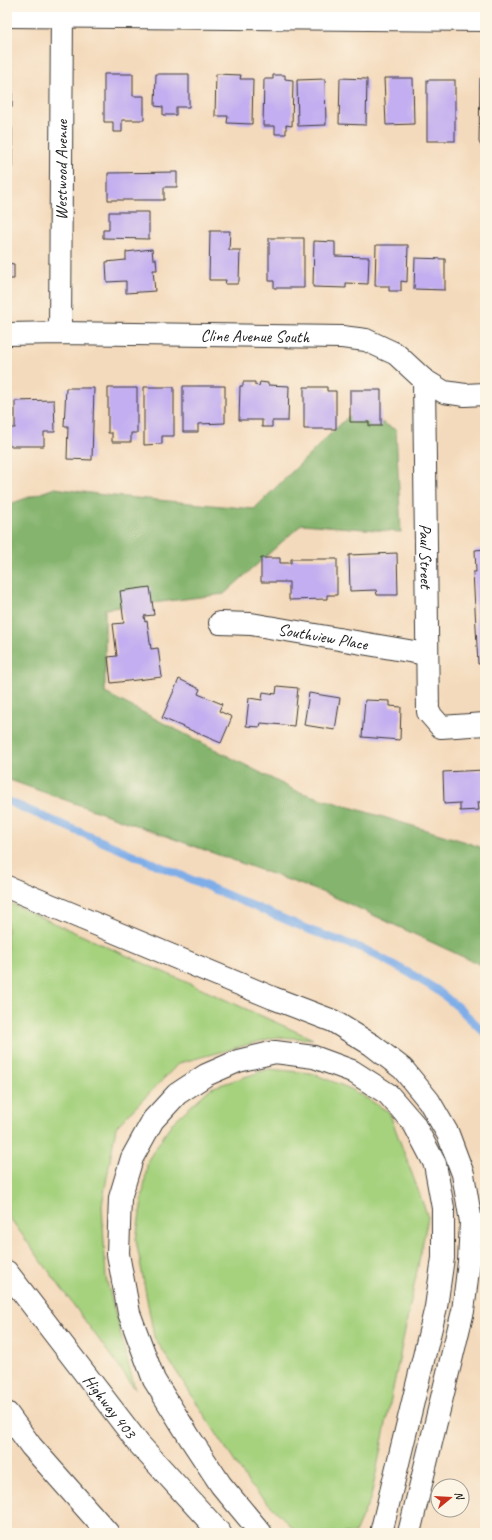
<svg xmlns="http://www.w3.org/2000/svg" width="492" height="1540" font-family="Caveat,sans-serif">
  <rect width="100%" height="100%" fill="#fcf5e5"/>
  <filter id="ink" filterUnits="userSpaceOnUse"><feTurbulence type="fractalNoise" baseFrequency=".025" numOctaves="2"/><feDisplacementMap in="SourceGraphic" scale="8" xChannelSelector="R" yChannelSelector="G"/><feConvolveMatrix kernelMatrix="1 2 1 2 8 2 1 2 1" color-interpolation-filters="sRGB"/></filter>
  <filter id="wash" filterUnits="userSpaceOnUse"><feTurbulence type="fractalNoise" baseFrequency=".012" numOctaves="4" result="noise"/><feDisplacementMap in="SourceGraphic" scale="16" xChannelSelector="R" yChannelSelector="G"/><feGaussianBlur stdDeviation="0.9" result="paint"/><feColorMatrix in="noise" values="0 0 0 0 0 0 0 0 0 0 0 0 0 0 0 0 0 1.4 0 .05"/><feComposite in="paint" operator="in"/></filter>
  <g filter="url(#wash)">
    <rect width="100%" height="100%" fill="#f4dabc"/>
    <g fill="#a6d27e" stroke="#61774d">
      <path d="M7,902L313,1039L276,1037L179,1063L116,1127L102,1205L106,1278L135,1389L7,1214Z"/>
      <path d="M269,1069L311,1073L351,1089L389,1112L428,1217L371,1497L355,1533H298L249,1484L154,1337L136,1240L148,1160L172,1123L211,1088Z"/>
    </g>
    <path fill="#84b46d" stroke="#506844" d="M356,409L396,430L401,532L302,524L224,594L105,609V693L296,791L463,841L485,849V967L330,895L7,779V505L55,488L104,495L254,509Z"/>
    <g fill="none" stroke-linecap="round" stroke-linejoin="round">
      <path stroke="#7eade8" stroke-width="8" d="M7,801L312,931L364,949L411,974L437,990L459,1008L485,1033"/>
    </g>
    <g id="blocks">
      <g fill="#c2aef0">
        <rect x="7" y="70" width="5" height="37"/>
        <path d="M104,74H133V96H144V120H122V132H113V122H104Z"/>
        <path d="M156,74H189V107H176V115H163V107L155,106Z"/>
        <path d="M216,74L241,75L240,79H253L252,124L227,123L228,116H215Z"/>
        <path d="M273,75H285V79L293,80L292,126L286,125V134H275V126H263L264,79H273Z"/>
        <path d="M340,78L367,79L366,125L339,124Z"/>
        <path d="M384,78H413L414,124L386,125Z"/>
        <path d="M480,78H485V146H481L479,142Z"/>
        <path d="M325,79L326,125L298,126L297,80Z"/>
        <rect x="427" y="80" width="28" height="61"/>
        <rect x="7" y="128" width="5" height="39"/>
        <path d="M177,172V187H164V200H108V173Z"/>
        <rect x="7" y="181" width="3" height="28"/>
        <path d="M109,212H149V239L103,238V230H109Z"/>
        <rect x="7" y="225" width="2" height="28"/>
        <path d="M210,231H230L229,250H240L239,281L237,284H225L226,280H209Z"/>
        <path d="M269,238H304V288H274V281H269Z"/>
        <path d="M314,241L335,242V256L369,257L368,284L346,283V288L313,287Z"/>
        <path d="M376,245H408L407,282L401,281V291H389V286H375Z"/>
        <path d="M152,249L153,259H156L157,270H153L155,291L126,293V281L107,282L106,262L126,260V252Z"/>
        <path d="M415,258L445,259V290L414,289Z"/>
        <path d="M7,263L14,264V279H9V294L7,293Z"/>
        <path d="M243,382H255V385L259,386L260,382L268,383V385L289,386L288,421H272V427H262V420H239L240,386H243Z"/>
        <path d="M183,386H225V423L198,424V432H183Z"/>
        <path d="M144,387H174V436H162V444L144,445Z"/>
        <path d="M304,387H327V391H336V429H304Z"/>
        <path d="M66,388H94L92,460L67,459L68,426H64Z"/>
        <path d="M108,388H137V433H131V442H112V433H108Z"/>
        <path d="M350,390H381V426H369V422H350Z"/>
        <path d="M54,400L55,432H44V446H9L8,428H15V401Z"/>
        <path d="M485,549V663L478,664L473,572H476L475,550Z"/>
        <path d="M397,553L398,595H377L376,590L350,591L349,555Z"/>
        <path d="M261,558H280V563H291V559H337V595H327V599L289,600V582H261Z"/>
        <path d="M150,587L154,615L144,616L145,622L147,621L151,649L158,648L162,677L111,683L108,657L117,656L113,624L124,623L120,591Z"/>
        <path d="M179,679L200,689L198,694L222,704L219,711L232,717L221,743L162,718Z"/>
        <path d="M277,686L298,688L294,726L261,723L260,727L246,726L249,698L262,700L263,692L276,694Z"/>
        <path d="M309,693L340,698L335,730L304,725Z"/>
        <path d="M365,700L390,701V706L401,707L400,740L362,737Z"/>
        <path d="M485,770V802H478L479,810L460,811V803L444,804L443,772Z"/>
      </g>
    </g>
  </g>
  <g filter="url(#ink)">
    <use href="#blocks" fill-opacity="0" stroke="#3c3834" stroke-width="1"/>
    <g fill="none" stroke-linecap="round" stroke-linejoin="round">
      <defs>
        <g id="street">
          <path d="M7,16L485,20"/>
          <path id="s1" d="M60,333L62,7"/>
          <path id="s2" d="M7,334L60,333L342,337L366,340L396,354L424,380L444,392L465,395L485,394"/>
          <path id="s3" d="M424,380L428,712L441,727L485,724"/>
          <path id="s4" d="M220,623L251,624L426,654"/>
        </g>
        <g id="highway">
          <path d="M7,887L273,998L333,1021L372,1045L403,1069L429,1101L448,1134L463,1174L471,1222L469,1262L463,1311L409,1533"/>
          <path id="s5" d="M7,1272L139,1444L220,1533"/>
          <path d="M7,1413L31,1446L108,1533"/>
          <path d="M261,1533L221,1485L190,1438L154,1380L129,1313L118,1254L120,1198L132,1158L153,1120L177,1094L206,1075L238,1061L275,1052L314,1057L352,1071L388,1094L414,1124L435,1164L443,1208V1258L436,1307L381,1533"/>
        </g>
      </defs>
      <use href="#street" stroke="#3c3834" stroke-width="24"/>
      <use href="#highway" stroke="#3c3834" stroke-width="24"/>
      <use href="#street" stroke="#fff" stroke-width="22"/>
      <use href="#highway" stroke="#fff" stroke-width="22"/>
    </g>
  </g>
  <g text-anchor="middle" stroke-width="3" stroke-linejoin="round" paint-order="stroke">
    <g font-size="17" fill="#1c1c1c" stroke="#fcf5e5">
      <text dy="6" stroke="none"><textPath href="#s1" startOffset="163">Westwood Avenue</textPath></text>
      <text dy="6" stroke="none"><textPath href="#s2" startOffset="248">Cline Avenue South</textPath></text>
      <text dy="6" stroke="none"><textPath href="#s3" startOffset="176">Paul Street</textPath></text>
      <text dy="6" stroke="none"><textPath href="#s4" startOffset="104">Southview Place</textPath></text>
      <text dy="6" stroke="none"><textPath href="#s5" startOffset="169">Highway 403</textPath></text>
    </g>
  </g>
  <rect width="492" height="1540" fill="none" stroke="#fcf5e5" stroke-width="24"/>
  <g transform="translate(450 1498) rotate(72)"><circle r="19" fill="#fcf5e5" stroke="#a29e95"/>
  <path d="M0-3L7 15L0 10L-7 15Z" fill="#c8321e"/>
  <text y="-6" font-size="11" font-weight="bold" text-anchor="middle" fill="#1c1c1c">N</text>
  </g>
</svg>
